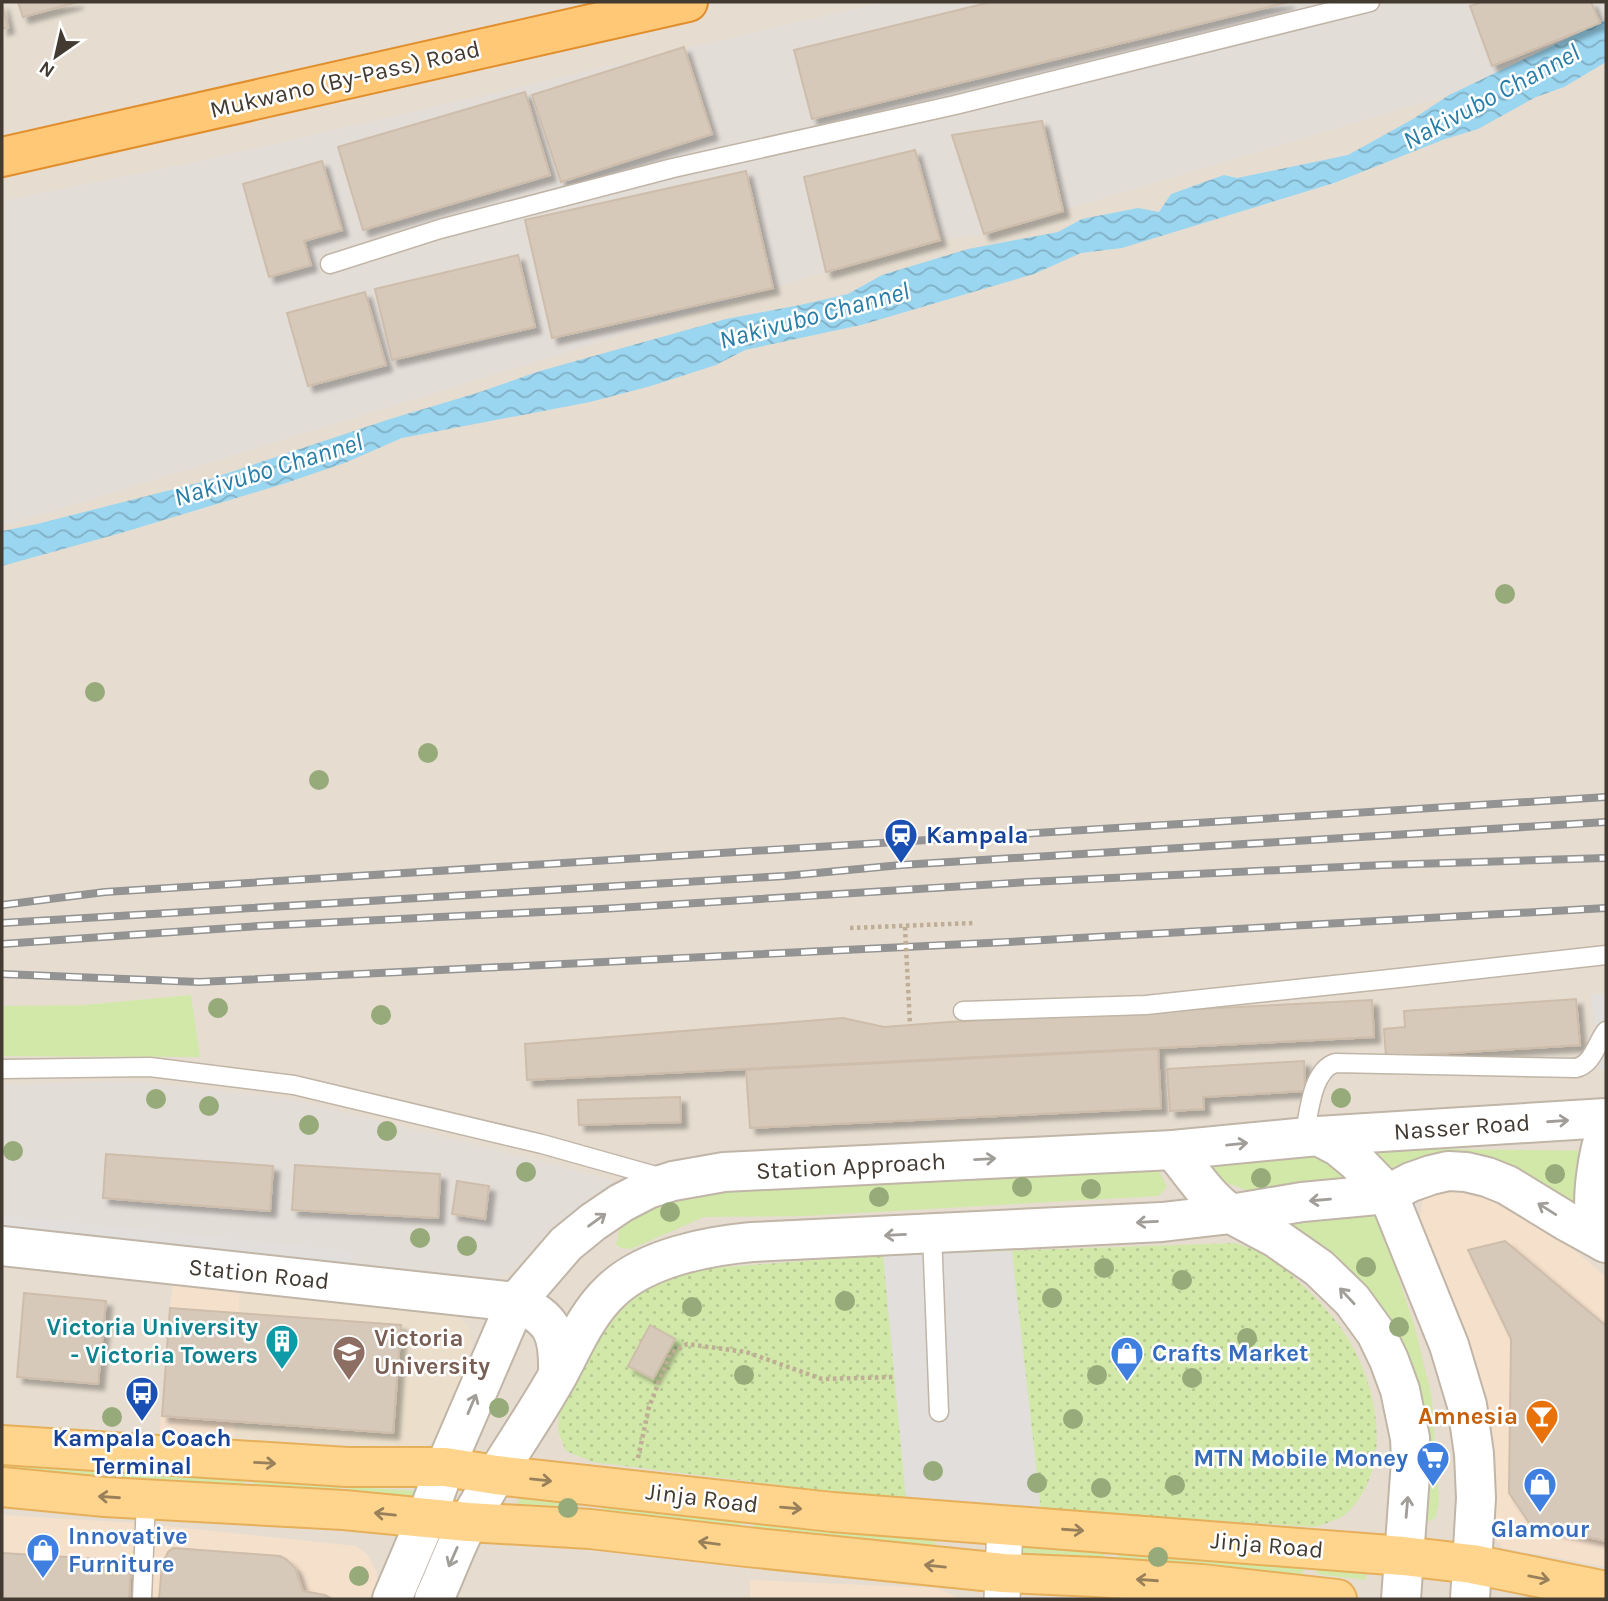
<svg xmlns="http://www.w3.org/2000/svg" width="1608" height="1601" font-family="Karla,sans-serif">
  <defs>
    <pattern id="park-dots" width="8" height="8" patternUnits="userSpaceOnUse" patternTransform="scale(1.75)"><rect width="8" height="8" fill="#d1e8a9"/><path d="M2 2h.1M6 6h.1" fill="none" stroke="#b5c892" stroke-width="1.8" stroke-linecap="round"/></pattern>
    <pattern id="water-waves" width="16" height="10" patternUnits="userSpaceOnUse" patternTransform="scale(1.75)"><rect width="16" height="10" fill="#9bd6f1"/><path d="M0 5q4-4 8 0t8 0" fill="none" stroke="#80afc4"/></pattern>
    <filter id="shadow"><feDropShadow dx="6" dy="6" stdDeviation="2" flood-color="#0004"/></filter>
  </defs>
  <rect width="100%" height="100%" fill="#f2ebe2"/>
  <rect fill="#e6ddd0" x="2" y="2" width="1604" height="1597"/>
  <g fill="#f5e0cb">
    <path d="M1451,1187L1507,1193L1606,1277V1567L1503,1548L1482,1526L1419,1223L1423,1199Z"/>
    <path d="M173,1278L240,1283L234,1445L159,1440Z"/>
    <path d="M2,1515L137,1523L356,1546L367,1554L377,1573V1598L376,1599H2Z"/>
    <path d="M750,1580L937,1588L960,1599H750Z"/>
  </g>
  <g fill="#e3ddd7">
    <path d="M884,2H1606V20L1449,95L984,234L940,240L826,272L2,527V201L196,162Z"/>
    <path d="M135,1081L288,1098L557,1165L624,1184L555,1227L512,1271L478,1288L350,1272L352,1251L2,1215V1084Z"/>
  </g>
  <path fill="#ebdfcb" d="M240,1283L452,1311L468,1326L472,1345L453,1419L442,1435L419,1450L234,1445Z"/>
  <g fill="#d1e8a9">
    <path d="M191,995L200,1057L2,1056V1006L84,1005Z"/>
    <path d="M1362,1148L1606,1151L1584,1218L1539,1186L1489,1157L1443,1158L1404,1164L1390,1168Z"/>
    <path d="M1316,1152L1360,1178L1249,1191L1211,1177L1210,1160Z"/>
    <path d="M1148,1162L1159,1171L1167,1187L1159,1196L805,1216L704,1217L631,1249L621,1248L616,1245L620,1227L628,1216L675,1195L725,1186Z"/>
    <path d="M1371,1207L1385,1236L1415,1328L1432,1398L1439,1503L1435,1518L1427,1522L1423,1514L1379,1315L1326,1248L1268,1215Z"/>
    <path d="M2,1461L101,1469L102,1489L2,1480Z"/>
    <path d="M114,1468L244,1477L243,1497L113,1488Z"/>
    <path d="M253,1479L340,1486L339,1500L252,1493Z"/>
    <path d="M349,1487L424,1491L423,1505L349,1501Z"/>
    <path d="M519,1493L578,1501L576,1521L517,1514Z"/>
    <path d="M603,1503L742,1516L741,1533L601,1520Z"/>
    <path d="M754,1518L936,1534L935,1550L753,1534Z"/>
    <path d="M1016,1541L1105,1546L1104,1563L1018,1557Z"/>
    <path d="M1118,1546L1304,1559L1303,1574L1118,1560Z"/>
    <path d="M1317,1559L1366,1566V1580L1317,1574Z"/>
  </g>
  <path fill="url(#park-dots)" d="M1235,1243C1243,1246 1252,1248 1260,1252C1274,1258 1287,1271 1298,1281C1316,1297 1338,1321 1350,1342C1378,1392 1393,1465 1349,1511C1342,1519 1326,1523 1316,1527L906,1501L593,1462L566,1451L558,1431L559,1413L597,1324L657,1276L713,1268L883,1255Z"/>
  <g fill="#e1dedb">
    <path d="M1606,993V1070H1599L1591,994Z"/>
    <path d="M2,1215L352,1251L350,1272L2,1231Z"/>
    <path d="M1012,1251L1041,1510L906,1501L883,1255Z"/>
  </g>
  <path fill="url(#water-waves)" d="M1606,20V62L1564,87L1536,97L1478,129L1445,139L1334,183L1122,248L1081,253L1034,274L861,325L745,350L716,365L651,386L590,402L402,438L347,462L286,483L121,533L2,566V531L37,524L198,483L390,419L477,393L540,371L726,319L800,305L848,294L882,275L968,249L1058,232L1082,219L1138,208L1159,212L1171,194L1224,175L1237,178L1348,155L1413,119L1449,95Z"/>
  <g fill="#d6c9ba" stroke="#cebdaa" stroke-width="2" filter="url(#shadow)">
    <path d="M18,2H78L23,17Z"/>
    <path d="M991,2H1289L812,119L794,50Z"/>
    <path d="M1483,2H1591L1600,23L1492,66L1470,6Z"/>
    <path d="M2,3L8,27L2,29Z"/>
    <path d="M684,47L712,134L561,182L532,95Z"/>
    <path d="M525,92L550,175L363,230L338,147Z"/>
    <path d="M1042,121L1063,211L984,234L952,135Z"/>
    <path d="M915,150L940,240L826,272L804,177Z"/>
    <path d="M322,161L342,230L304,241L311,265L269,277L243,184Z"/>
    <path d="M746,171L773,288L552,338L525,220Z"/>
    <path d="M518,255L535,327L392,360L375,289Z"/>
    <path d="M365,292L386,365L308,386L287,313Z"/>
    <path d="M1576,999L1580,1045L1386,1057L1384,1029L1405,1027L1404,1011Z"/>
    <path d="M1372,1000L1374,1037L527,1080L525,1044L843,1018L884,1027L949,1022Z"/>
    <path d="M1158,1049L1161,1108L750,1128L746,1070Z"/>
    <path d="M1304,1061L1305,1091L1203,1097L1204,1109L1170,1111L1167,1069Z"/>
    <path d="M680,1097L681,1122L579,1125L578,1100Z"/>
    <path d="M106,1154L273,1166L270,1211L103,1198Z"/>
    <path d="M295,1165L440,1174L438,1218L292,1210Z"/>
    <path d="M457,1181L489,1186L485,1219L452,1214Z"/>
    <path d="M1505,1241L1606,1326V1541L1530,1524L1509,1493L1511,1339L1468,1250Z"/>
    <path d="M24,1293L106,1301L98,1384L17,1377Z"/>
    <path d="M170,1308L401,1325L393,1433L162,1416Z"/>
    <path d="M650,1325L675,1339L653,1379L628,1366Z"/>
    <path d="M173,1548L280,1556L286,1559L295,1568L303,1591L325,1595L332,1599H159L162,1565L168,1552Z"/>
    <path d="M2,1553L131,1561L129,1599H2Z"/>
  </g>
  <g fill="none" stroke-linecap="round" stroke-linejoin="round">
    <defs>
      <g id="service">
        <path d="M330,264L440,229L673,168L955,105L1370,2"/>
        <path d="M963,1011L1146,1005L1399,978L1606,955"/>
        <path d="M2,1069L150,1067L294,1085L542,1144L663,1178"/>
        <path d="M1304,1137C1309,1115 1311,1071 1335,1063L1576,1068C1593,1064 1596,1044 1606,1031"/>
        <path d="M932,1233L939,1412"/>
        <path d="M142,1599L146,1500"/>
      </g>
      <path id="minor" d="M1002,1599L1005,1525"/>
      <g id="tertiary">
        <path d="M1318,1136L1606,1118"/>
        <path d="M1173,1150C1192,1172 1207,1198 1231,1214L1302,1202L1388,1194L1411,1182L1431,1175L1448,1171L1466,1172L1487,1177L1507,1185L1566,1221L1606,1243"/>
        <path d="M1604,1242C1601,1233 1597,1224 1595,1215C1592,1195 1598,1151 1606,1132"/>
        <path d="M2,1246L516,1302C554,1319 559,1334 558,1374"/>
        <path d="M392,1599L426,1519L445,1467L516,1302L566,1244L593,1222L621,1203L648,1189L673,1181L724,1172L1173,1150L1318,1136L1339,1147L1356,1161L1388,1194L1449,1345L1467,1405L1474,1454L1476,1498L1470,1599"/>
        <path d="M434,1599C446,1574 455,1546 469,1521C496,1471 530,1425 558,1375C574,1345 587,1313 612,1290C646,1258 707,1246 752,1242L1162,1222L1231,1214L1276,1238L1319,1268L1352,1300L1376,1333L1389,1360L1400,1390L1410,1438L1411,1461L1401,1599"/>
      </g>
      <g id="primary">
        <path d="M2,1445L347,1467H445L496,1475L832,1512L1403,1556L1472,1564L1606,1591"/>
        <path d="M2,1487L105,1497L344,1510L468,1522L590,1529L747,1547L1003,1573L1096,1577L1202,1584L1337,1599"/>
      </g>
      <path id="trunk" d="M2,157L688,2"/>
    </defs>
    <use href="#service" stroke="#c0b5a7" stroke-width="21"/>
    <use href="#minor" stroke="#c0b5a7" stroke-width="38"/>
    <use href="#tertiary" stroke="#c0b5a7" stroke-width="42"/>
    <use href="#primary" stroke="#e6b05b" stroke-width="42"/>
    <use href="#trunk" stroke="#e18e2d" stroke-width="42"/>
    <g stroke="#bfad95" stroke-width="4.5" stroke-dasharray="3.5 3.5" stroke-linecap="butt">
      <path d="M850,928L973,923"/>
      <path d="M638,1458L649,1407L670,1354L687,1344L746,1352L822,1379L895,1377"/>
    </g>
    <use href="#service" stroke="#fff" stroke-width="18"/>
    <use href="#minor" stroke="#fff" stroke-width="35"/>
    <use href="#tertiary" stroke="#fff" stroke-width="38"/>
    <use href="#primary" stroke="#ffd48d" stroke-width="38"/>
    <use href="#trunk" stroke="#ffc876" stroke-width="38"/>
    <defs>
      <g id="rail">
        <path d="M2,905L105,892L1606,797"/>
        <path d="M2,923L785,876L901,865L1606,822"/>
        <path d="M2,944L259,926L601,909L1029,882L1383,865L1606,858"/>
        <path d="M2,974L199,982L1026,941L1606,908"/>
      </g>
    </defs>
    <use href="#rail" stroke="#939393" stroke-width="8"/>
    <use href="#rail" stroke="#fff" stroke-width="5" stroke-dasharray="16" stroke-linecap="butt"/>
    <path stroke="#bfad95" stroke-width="4.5" stroke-dasharray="3.5 3.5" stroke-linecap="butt" d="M905,927L910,1025"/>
  </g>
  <g fill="#96aa7a">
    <circle cx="1505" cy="594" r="10"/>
    <circle cx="95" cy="692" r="10"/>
    <circle cx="428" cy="753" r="10"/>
    <circle cx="319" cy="780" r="10"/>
    <circle cx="218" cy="1008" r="10"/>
    <circle cx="381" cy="1015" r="10"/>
    <circle cx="1341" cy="1098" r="10"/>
    <circle cx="156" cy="1099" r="10"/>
    <circle cx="209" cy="1106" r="10"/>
    <circle cx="309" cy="1125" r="10"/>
    <circle cx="387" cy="1131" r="10"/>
    <circle cx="13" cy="1151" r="10"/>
    <circle cx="526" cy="1172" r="10"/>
    <circle cx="1555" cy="1174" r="10"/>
    <circle cx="1261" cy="1178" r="10"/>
    <circle cx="1022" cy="1187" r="10"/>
    <circle cx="1091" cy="1189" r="10"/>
    <circle cx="879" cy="1197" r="10"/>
    <circle cx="670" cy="1212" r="10"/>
    <circle cx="420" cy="1238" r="10"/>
    <circle cx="467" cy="1246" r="10"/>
    <circle cx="1366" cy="1267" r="10"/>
    <circle cx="1104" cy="1268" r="10"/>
    <circle cx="1182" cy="1280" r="10"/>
    <circle cx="1052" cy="1298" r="10"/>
    <circle cx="845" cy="1301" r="10"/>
    <circle cx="692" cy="1307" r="10"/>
    <circle cx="1399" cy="1327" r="10"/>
    <circle cx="1247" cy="1338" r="10"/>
    <circle cx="744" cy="1375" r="10"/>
    <circle cx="1097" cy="1375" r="10"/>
    <circle cx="1192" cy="1378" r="10"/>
    <circle cx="499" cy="1408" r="10"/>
    <circle cx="112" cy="1417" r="10"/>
    <circle cx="1073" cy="1419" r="10"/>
    <circle cx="933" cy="1471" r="10"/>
    <circle cx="1037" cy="1483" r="10"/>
    <circle cx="1175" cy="1485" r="10"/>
    <circle cx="1101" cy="1488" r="10"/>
    <circle cx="568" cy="1508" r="10"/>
    <circle cx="1158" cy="1557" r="10"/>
    <circle cx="359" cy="1576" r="10"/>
  </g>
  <defs><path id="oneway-shaft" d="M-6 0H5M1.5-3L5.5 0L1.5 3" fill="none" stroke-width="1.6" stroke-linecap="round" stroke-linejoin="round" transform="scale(1.75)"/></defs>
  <g stroke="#a19d98">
    <use href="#oneway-shaft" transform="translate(1558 1121) rotate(-4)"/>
    <use href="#oneway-shaft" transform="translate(1237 1144) rotate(-6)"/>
    <use href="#oneway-shaft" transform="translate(985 1159) rotate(-3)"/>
    <use href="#oneway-shaft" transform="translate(1320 1200) rotate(175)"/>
    <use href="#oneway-shaft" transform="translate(1547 1209) rotate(-148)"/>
    <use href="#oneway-shaft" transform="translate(597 1220) rotate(-36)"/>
    <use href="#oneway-shaft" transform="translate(1147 1222) rotate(177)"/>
    <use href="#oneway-shaft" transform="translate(895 1235) rotate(177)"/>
    <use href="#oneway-shaft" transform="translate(1347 1296) rotate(-133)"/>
    <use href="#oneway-shaft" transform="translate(472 1404) rotate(-67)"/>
    <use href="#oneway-shaft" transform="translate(1407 1507) rotate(-85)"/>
    <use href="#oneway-shaft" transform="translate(453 1557) rotate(114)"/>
  </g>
  <g stroke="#98805b">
    <use href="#oneway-shaft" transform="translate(265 1463) rotate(3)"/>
    <use href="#oneway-shaft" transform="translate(541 1480) rotate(6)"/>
    <use href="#oneway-shaft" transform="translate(109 1497) rotate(-176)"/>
    <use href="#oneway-shaft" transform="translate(791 1508) rotate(5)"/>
    <use href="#oneway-shaft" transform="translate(385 1514) rotate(-174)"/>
    <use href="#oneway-shaft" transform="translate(1073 1530) rotate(4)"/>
    <use href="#oneway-shaft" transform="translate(709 1543) rotate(-173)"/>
    <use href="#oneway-shaft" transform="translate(935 1566) rotate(-174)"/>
    <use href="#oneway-shaft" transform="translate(1539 1578) rotate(11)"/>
    <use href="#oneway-shaft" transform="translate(1147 1580) rotate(-176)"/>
  </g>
  <defs>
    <symbol id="station-pin" viewBox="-11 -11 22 30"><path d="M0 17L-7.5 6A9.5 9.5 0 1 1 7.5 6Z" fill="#1a4fb4" stroke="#fff"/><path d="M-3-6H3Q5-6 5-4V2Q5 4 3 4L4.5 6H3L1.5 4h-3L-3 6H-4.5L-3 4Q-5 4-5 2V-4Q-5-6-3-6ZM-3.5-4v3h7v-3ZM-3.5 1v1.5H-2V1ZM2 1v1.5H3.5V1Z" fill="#fff"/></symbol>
    <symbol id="building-pin" viewBox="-11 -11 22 30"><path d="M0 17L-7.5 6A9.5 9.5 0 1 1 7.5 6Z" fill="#0f9aa8" stroke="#fff"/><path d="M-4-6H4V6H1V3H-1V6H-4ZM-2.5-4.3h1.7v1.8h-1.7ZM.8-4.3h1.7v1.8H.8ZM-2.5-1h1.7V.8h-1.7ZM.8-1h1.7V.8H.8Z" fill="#fff"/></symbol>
    <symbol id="university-pin" viewBox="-11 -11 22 30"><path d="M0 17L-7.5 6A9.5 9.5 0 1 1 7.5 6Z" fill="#8d6e63" stroke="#fff"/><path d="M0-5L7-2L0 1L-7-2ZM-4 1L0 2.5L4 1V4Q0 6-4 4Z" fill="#fff"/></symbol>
    <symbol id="shop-pin" viewBox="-11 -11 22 30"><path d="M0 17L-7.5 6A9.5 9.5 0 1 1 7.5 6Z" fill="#3f7fe0" stroke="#fff"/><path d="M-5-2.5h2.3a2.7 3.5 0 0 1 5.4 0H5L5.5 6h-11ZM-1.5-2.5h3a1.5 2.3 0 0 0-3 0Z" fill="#fff"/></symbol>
    <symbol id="bus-pin" viewBox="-11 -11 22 30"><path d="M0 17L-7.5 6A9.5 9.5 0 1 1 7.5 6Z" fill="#1a4fb4" stroke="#fff"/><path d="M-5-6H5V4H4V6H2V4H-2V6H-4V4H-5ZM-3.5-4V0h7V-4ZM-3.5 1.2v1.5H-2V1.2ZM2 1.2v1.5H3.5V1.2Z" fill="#fff"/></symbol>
    <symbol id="bar-pin" viewBox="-11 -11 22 30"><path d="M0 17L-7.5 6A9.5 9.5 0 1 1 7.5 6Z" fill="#e8710a" stroke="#fff"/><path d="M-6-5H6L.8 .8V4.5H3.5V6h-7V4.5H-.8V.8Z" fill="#fff"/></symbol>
    <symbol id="supermarket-pin" viewBox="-11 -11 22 30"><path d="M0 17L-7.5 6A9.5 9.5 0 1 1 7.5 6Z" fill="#3f7fe0" stroke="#fff"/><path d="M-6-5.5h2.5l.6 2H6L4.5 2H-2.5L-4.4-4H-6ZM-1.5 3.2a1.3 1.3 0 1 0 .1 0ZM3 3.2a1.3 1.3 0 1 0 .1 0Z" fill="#fff"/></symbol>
  </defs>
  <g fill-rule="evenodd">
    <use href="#station-pin" x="882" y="816" width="38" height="52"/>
    <use href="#building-pin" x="263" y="1322" width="38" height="52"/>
    <use href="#university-pin" x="330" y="1333" width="38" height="52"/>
    <use href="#shop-pin" x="1108" y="1334" width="38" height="52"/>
    <use href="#bus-pin" x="123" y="1374" width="38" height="52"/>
    <use href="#bar-pin" x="1523" y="1397" width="38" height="52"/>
    <use href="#supermarket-pin" x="1414" y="1439" width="38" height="52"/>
    <use href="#shop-pin" x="1521" y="1465" width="38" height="52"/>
    <use href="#shop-pin" x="24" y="1531" width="38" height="52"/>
  </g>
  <g text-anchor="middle" stroke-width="5" stroke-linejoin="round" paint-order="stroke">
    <g font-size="24" fill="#433b32" stroke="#fff">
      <text transform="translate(345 79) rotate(-13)" y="8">Mukwano (By-Pass) Road</text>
      <text transform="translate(1462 1127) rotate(-4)" y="8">Nasser Road</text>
      <text transform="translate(851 1166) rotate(-3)" y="8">Station Approach</text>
      <text transform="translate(259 1274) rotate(6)" y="8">Station Road</text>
      <text transform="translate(702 1498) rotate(7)" y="8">Jinja Road</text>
      <text transform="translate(1267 1545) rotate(5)" y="8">Jinja Road</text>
    </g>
    <g font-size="24" font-weight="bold" fill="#164399" stroke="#fff" text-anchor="start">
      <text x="926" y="843">Kampala</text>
      <text x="142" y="1446" text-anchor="middle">Kampala Coach<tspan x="142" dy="28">Terminal</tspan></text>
    </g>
    <g font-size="24" font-weight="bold" fill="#0d838f" stroke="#fff" text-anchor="end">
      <text x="258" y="1335">Victoria University<tspan x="258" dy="28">- Victoria Towers</tspan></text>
    </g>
    <g font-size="24" font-weight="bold" fill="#785e54" stroke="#fff" text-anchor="start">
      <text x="374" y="1346">Victoria<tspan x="374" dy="28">University</tspan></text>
    </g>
    <g font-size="24" font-weight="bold" fill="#366cbe" stroke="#fff" text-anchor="start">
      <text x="1152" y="1361">Crafts Market</text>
      <text x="1408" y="1466" text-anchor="end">MTN Mobile Money</text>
      <text x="1540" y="1537" text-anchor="middle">Glamour</text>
      <text x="68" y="1544">Innovative<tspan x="68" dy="28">Furniture</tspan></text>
    </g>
    <g font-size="24" font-weight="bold" fill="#c56008" stroke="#fff" text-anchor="end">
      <text x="1518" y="1424">Amnesia</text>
    </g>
    <g font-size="26" font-style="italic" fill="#297ea8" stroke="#fff">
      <text transform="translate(1491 96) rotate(-28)" y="9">Nakivubo Channel</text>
      <text transform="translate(814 315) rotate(-15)" y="9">Nakivubo Channel</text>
      <text transform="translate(268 469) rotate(-17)" y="9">Nakivubo Channel</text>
    </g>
  </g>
  <rect width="1608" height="1601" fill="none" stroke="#433b32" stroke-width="7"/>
  <g transform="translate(56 56) rotate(214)" stroke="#ffffff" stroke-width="5" paint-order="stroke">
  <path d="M0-5L12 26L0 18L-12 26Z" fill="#433b32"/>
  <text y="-10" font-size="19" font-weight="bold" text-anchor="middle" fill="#433b32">N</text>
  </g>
</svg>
